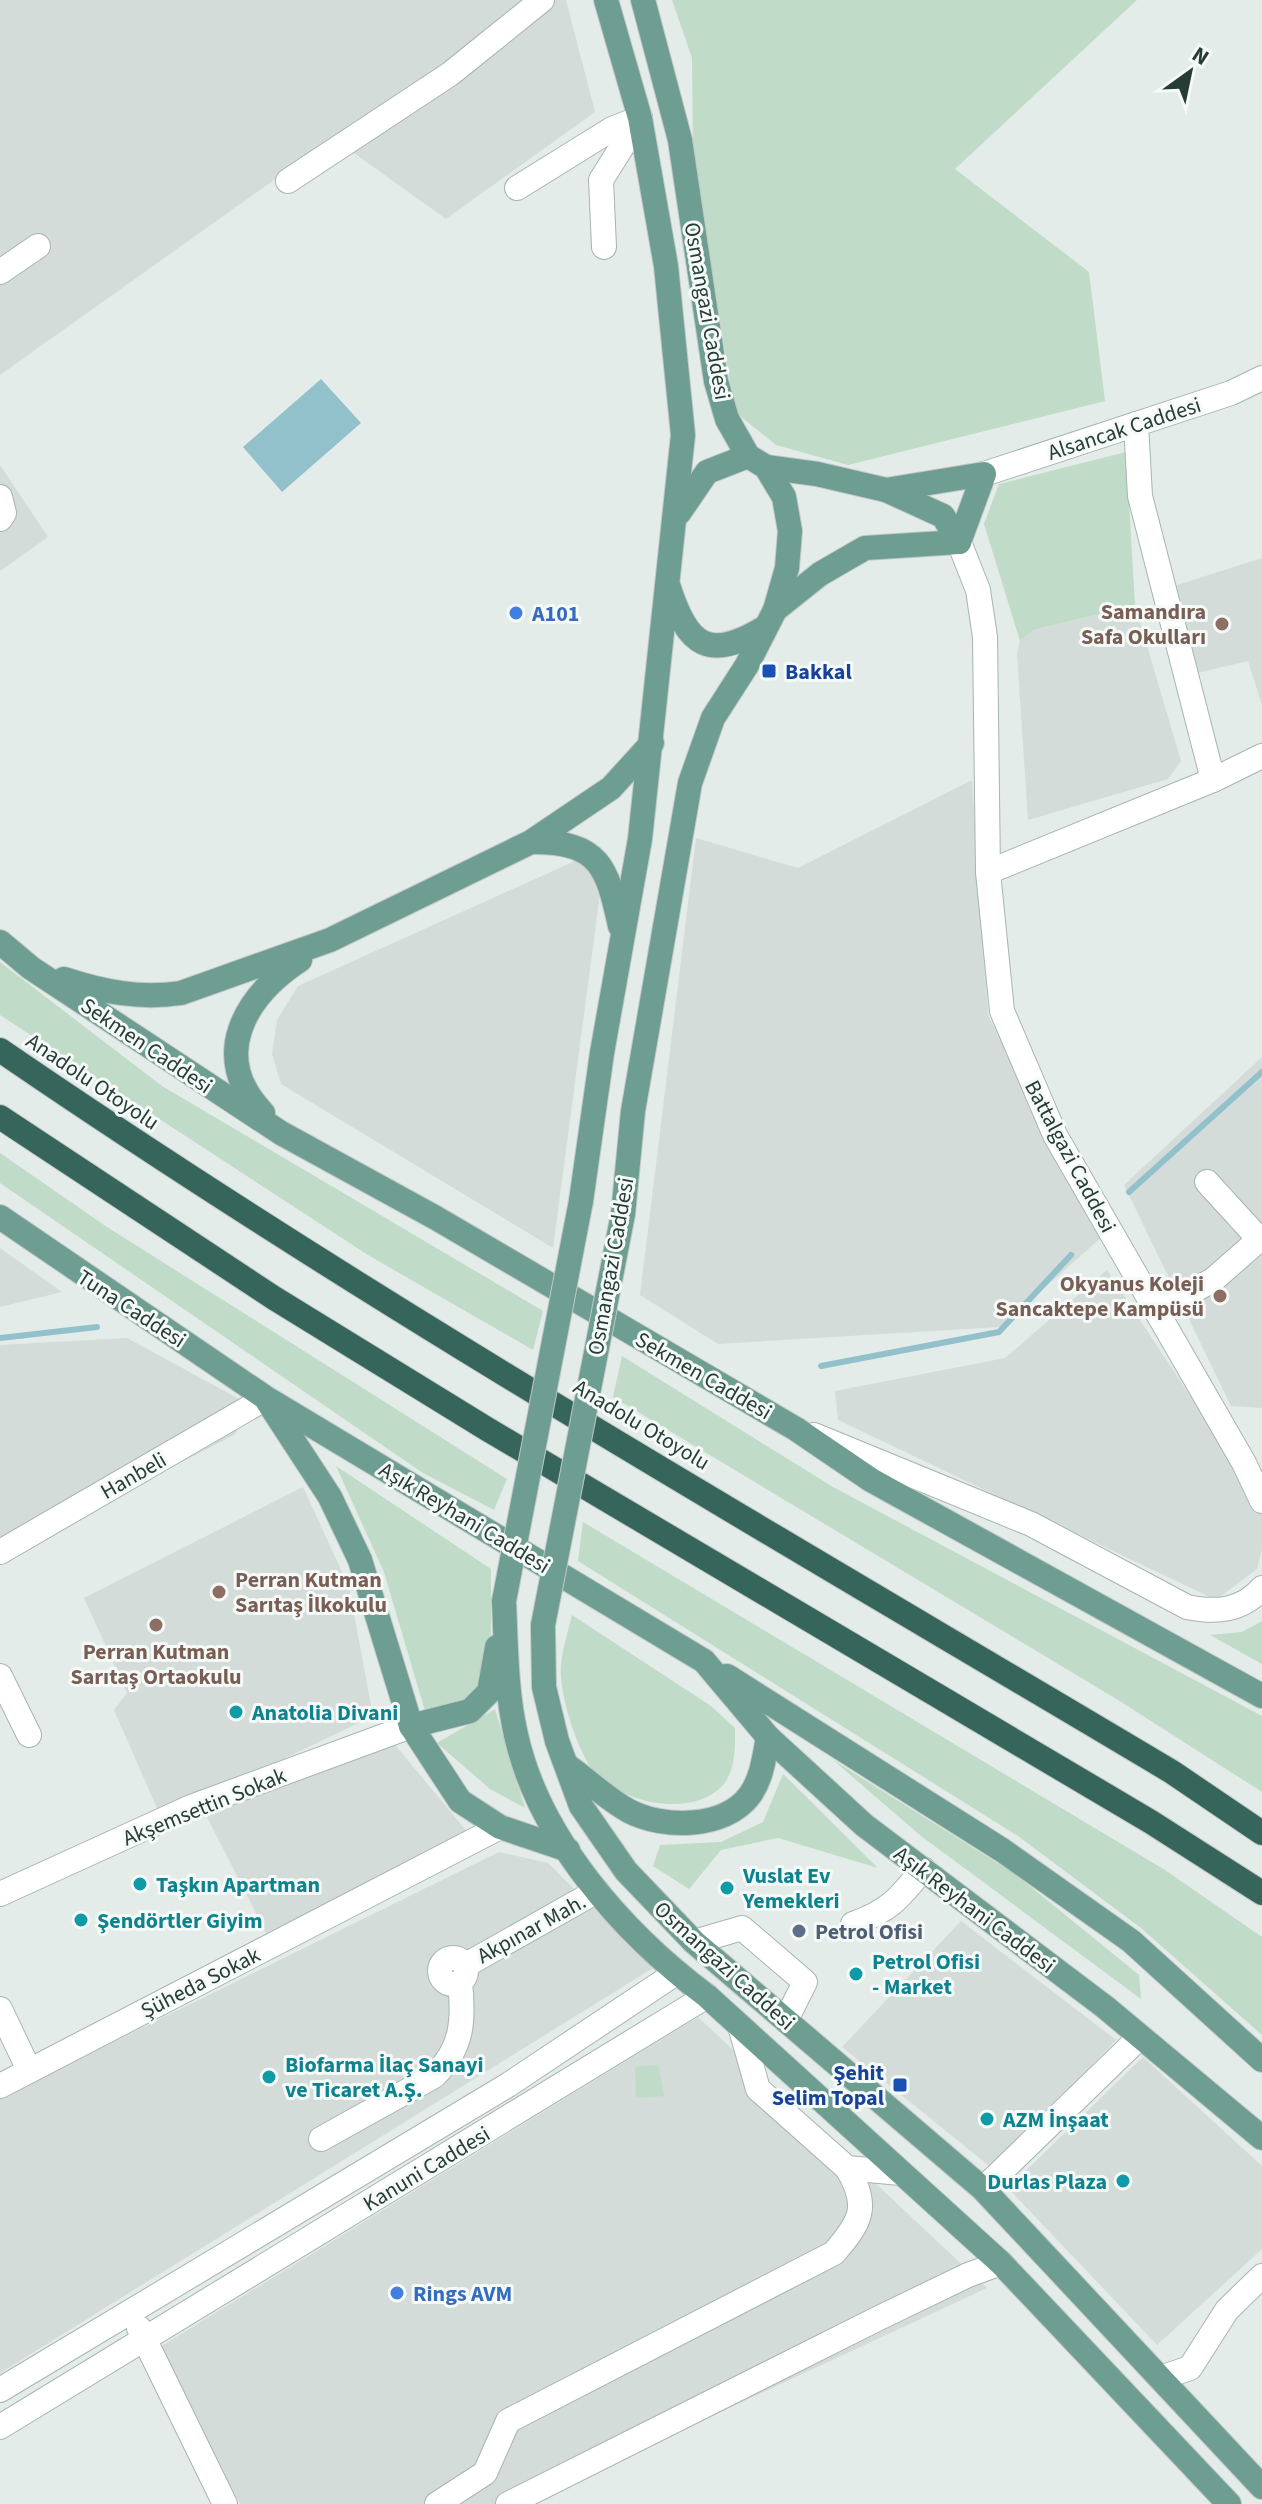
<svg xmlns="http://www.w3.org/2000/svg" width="1262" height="2504" font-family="'Source Sans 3',sans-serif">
  <rect width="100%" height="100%" fill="#e4ece9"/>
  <g fill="#d3dcd8">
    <path d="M0,0H566L595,112L446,219L333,138L0,375Z"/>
    <path d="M0,465L48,537L0,571Z"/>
    <path d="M1262,558V705L1248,661L1197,673L1171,587Z"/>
    <path d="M1135,605L1181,761L1168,779L1028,820L1017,653L1020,641L1033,630Z"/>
    <path d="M972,780L988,1015L1102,1237L1000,1327L718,1344L640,1295L696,838L798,868Z"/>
    <path d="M577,860L602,879L553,1248L281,1084L272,1054L277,1020L298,986Z"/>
    <path d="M1262,1057V1408L1231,1406L1124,1185Z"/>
    <path d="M0,1248L62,1292L0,1307Z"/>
    <path d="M1107,1270L1262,1505V1549L1257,1569L1216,1600L838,1420L835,1391L1005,1358Z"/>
    <path d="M127,1338L254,1407L234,1435L0,1556V1345Z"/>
    <path d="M303,1487L349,1587L373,1716L190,1804L160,1815L114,1710L127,1693L84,1598Z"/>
    <path d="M382,1729L469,1834L266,1933L206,1815Z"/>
    <path d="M499,1852L548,1863L653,1968L0,2373V2098Z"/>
    <path d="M961,1921L1116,2040L993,2169L842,2047Z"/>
    <path d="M698,2017L987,2288L523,2504H240L160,2347Z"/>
    <path d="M1143,2057L1262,2166V2249L1157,2345L1008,2188Z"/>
  </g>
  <g fill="#c0dbc7">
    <path d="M672,0H1137L955,169L1089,272L1105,401L848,465L776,445L735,412L693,156L692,58Z"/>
    <path d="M1126,452L1135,605L1033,630L1020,641L984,524L999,484Z"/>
    <path d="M0,962L162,1086L543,1311L533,1350L368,1255L0,1015Z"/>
    <path d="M0,1153L107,1227L507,1479L494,1510L423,1473L0,1183Z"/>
    <path d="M622,1356L833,1487L1262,1716V1792L1118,1700L613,1397Z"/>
    <path d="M336,1466L491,1569V1673L468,1703L425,1711L384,1572Z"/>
    <path d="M583,1522L1165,1870L1262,1937V2035L1141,1928L1018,1836L578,1561Z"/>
    <path d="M572,1615L711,1706L735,1728C735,1748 736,1772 721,1787C689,1819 617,1802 592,1769C576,1748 558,1690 561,1664C563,1647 568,1631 572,1615Z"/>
    <path d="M1262,1621V1664L1210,1635L1242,1632Z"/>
    <path d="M495,1709L525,1808L490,1789L437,1743Z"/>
    <path d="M833,1760L1015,1874L1139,1975L1141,1999L921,1836Z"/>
    <path d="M783,1774L878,1868L778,1838L721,1850L689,1889L653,1866L660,1845L721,1842L763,1822Z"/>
    <path d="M658,2065L664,2096L636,2098L635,2067Z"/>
  </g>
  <path fill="#93c1cb" d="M321,379L361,423L282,492L243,447Z"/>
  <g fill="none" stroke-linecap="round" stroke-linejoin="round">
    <g stroke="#93c1cb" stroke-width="6">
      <path d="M1129,1192L1262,1072"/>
      <path d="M0,1338L97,1327"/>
      <path d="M821,1366L999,1332L1071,1255"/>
    </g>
    <defs>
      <g id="minor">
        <path d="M288,181L450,74L542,0"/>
        <path d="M517,188L612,129L640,118"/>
        <path d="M604,247L601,180L640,118"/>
        <path d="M0,272L38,246"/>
        <path d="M984,474L1231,393L1262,378"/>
        <path d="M0,497L4,513L0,519"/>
        <path d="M959,542L978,590L985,637L988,872L1002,1011L1055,1135L1244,1463L1262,1501"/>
        <path d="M1213,780L1262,756"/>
        <path d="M988,872L1213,780L1140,496L1136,424"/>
        <path d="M1207,1182L1259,1239"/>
        <path d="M1156,1311L1213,1280L1262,1237"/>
        <path d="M814,1435L1031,1524L1187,1607C1216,1613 1242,1611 1262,1588"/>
        <path d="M0,1552L266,1398"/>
        <path d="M0,1676L29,1735"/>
        <path d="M0,1894L191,1807L411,1726"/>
        <path d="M853,1924C889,1911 899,1899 923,1869"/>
        <path d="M694,1942L742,1928L805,1982L786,2020"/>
        <circle cx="453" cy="1971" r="13"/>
        <path d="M466,1965L597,1891"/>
        <path d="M0,2009L29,2070"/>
        <path d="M740,2026L758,2089L847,2168L901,2173"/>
        <path d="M0,2086L500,1827"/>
        <path d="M321,2139L434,2076C463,2048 464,2020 460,1982"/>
        <path d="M983,2189L1140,2037"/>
        <path d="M139,2328L225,2504"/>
        <path d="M1160,2378L1190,2368L1227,2310L1262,2276"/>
        <path d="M0,2390L508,2085L676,1973"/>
        <path d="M0,2427L707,1996"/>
        <path d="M437,2504L485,2473L508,2421L834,2253C861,2222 870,2206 847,2168"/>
        <path d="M508,2504L879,2318L968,2275L1001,2263"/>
      </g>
      <g id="major">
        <path d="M766,467L817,474L886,490L943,516L959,542"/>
        <path d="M886,490L984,474L959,542"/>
        <path d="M679,513L707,472L748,456"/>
        <path d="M669,588C688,647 709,661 764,628"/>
        <path d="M775,610L820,574L865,548L959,542"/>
        <path d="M533,842C600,842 607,867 620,926"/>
        <path d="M0,942L31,968L281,1133L436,1218L796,1429L871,1480L1262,1696"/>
        <path d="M64,979C103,992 140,999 181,993L330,940L531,842L611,788L652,743"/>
        <path d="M263,1113C209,1057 244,997 300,960"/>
        <path d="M581,1201L602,1053L640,839L683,435L666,266L640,118L606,0"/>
        <path d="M623,1214L633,1111L690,783L713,718L747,665L775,610L787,568L790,531L784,497L766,467L748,456L727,419L716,381L680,140L643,0"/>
        <path d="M0,1217L266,1398L704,1661L768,1737L864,1825L1105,2007L1262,2138"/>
        <path d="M268,1402L330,1497L360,1560L411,1726L460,1801L500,1827L568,1850"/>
        <path d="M504,1601C506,1645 506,1692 516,1735C539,1839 624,1934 707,1996L1001,2263L1229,2504"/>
        <path d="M543,1625L544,1687L557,1741L581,1806L626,1871L694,1942L983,2189L1262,2487"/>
        <path d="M727,1676L1002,1850L1131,1941L1262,2060"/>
        <path d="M411,1726L470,1711L489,1692L497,1647"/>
        <path d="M569,1767C589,1781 608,1800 629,1811C663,1829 725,1829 750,1795C762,1778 764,1758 768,1737"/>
      </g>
      <g id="highway">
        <path d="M0,1050C378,1309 778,1537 1172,1772L1262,1833"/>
        <path d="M0,1117L274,1298L487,1429L1151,1822L1262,1893"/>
      </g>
    </defs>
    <use href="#minor" stroke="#a7b4b0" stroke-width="26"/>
    <use href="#major" stroke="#c2c8c7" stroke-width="26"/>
    <use href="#highway" stroke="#c2c8c7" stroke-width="26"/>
    <use href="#minor" stroke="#fff" stroke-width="24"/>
    <use href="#major" stroke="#6e9d91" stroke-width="24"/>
    <use href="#highway" stroke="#35655b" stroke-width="24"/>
    <defs>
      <g id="major-bridge">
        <path d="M504,1601L581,1201"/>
        <path d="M543,1625L623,1214"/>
      </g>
    </defs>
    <use href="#major-bridge" stroke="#c2c8c7" stroke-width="26" stroke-linecap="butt"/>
    <use href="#major-bridge" stroke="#6e9d91" stroke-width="24"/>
  </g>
  <g fill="#3f7fe0" stroke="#f5f9f7" stroke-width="3">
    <circle cx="516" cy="613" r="8"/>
    <circle cx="397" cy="2293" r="8"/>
  </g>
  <g fill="#8d6e63" stroke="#f5f9f7" stroke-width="3">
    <circle cx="1222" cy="624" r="8"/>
    <circle cx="1220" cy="1296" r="8"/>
    <circle cx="219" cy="1592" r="8"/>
    <circle cx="156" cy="1625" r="8"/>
  </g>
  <g fill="#1a4fb4" stroke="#f5f9f7" stroke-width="3">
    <rect x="761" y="663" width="16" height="16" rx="4"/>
    <rect x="892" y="2077" width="16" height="16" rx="4"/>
  </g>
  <g fill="#0f9aa8" stroke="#f5f9f7" stroke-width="3">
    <circle cx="236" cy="1712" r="8"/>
    <circle cx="140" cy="1884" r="8"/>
    <circle cx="727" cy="1888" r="8"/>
    <circle cx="81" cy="1920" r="8"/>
    <circle cx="856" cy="1974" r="8"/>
    <circle cx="269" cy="2077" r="8"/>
    <circle cx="987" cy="2119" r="8"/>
    <circle cx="1123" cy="2181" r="8"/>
  </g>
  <circle fill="#5c6f8a" stroke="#f5f9f7" stroke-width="3" cx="799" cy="1931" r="8"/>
  <g text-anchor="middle" stroke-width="6" stroke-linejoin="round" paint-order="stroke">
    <g font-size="22" fill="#263c36" stroke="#f5f9f7">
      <text transform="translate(708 311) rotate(80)" y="8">Osmangazi Caddesi</text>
      <text transform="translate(1124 428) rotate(-18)" y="8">Alsancak Caddesi</text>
      <text transform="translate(147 1045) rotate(34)" y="8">Sekmen Caddesi</text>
      <text transform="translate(93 1081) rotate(34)" y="8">Anadolu Otoyolu</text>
      <text transform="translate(1071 1156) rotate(62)" y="8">Battalgazi Caddesi</text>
      <text transform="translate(610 1266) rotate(-80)" y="8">Osmangazi Caddesi</text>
      <text transform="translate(132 1308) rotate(33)" y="8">Tuna Caddesi</text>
      <text transform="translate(704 1375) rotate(30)" y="8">Sekmen Caddesi</text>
      <text transform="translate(642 1424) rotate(31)" y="8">Anadolu Otoyolu</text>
      <text transform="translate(133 1475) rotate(-30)" y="8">Hanbeli</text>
      <text transform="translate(465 1517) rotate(31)" y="8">Aşık Reyhani Caddesi</text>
      <text transform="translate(204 1806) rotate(-22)" y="8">Akşemsettin Sokak</text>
      <text transform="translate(975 1909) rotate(37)" y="8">Aşık Reyhani Caddesi</text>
      <text transform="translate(531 1928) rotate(-29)" y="8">Akpınar Mah.</text>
      <text transform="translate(725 1965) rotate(42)" y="8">Osmangazi Caddesi</text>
      <text transform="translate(200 1982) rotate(-27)" y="8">Şüheda Sokak</text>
      <text transform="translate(426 2168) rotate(-31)" y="8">Kanuni Caddesi</text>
    </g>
    <g font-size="22" font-weight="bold" fill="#785e54" stroke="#f5f9f7" text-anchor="end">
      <text x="1206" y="619">Samandıra<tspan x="1206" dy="25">Safa Okulları</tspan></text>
      <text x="1204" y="1291">Okyanus Koleji<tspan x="1204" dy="25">Sancaktepe Kampüsü</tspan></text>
      <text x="235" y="1587" text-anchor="start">Perran Kutman<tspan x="235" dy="25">Sarıtaş İlkokulu</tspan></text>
      <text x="156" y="1659" text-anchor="middle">Perran Kutman<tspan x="156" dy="25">Sarıtaş Ortaokulu</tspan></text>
    </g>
    <g font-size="22" font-weight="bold" fill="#366cbe" stroke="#f5f9f7" text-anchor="start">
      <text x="532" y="621">A101</text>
      <text x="413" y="2301">Rings AVM</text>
    </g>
    <g font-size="22" font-weight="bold" fill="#164399" stroke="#f5f9f7" text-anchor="start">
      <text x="785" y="679">Bakkal</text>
      <text x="884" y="2080" text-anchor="end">Şehit<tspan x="884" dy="25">Selim Topal</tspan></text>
    </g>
    <g font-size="22" font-weight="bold" fill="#0d838f" stroke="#f5f9f7" text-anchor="start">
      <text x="252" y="1720">Anatolia Divani</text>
      <text x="743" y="1883">Vuslat Ev<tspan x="743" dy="25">Yemekleri</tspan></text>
      <text x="156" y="1892">Taşkın Apartman</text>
      <text x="97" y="1928">Şendörtler Giyim</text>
      <text x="872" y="1969">Petrol Ofisi<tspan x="872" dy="25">- Market</tspan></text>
      <text x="285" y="2072">Biofarma İlaç Sanayi<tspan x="285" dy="25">ve Ticaret A.Ş.</tspan></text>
      <text x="1003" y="2127">AZM İnşaat</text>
      <text x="1107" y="2189" text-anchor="end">Durlas Plaza</text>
    </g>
    <g font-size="22" font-weight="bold" fill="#4e5e75" stroke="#f5f9f7" text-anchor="start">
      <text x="815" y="1939">Petrol Ofisi</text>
    </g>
  </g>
  <g transform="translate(1190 72) rotate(33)" stroke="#f5f9f7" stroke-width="6" paint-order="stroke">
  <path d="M0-6L14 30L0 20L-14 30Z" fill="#263c36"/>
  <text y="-12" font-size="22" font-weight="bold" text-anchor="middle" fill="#263c36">N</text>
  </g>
</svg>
